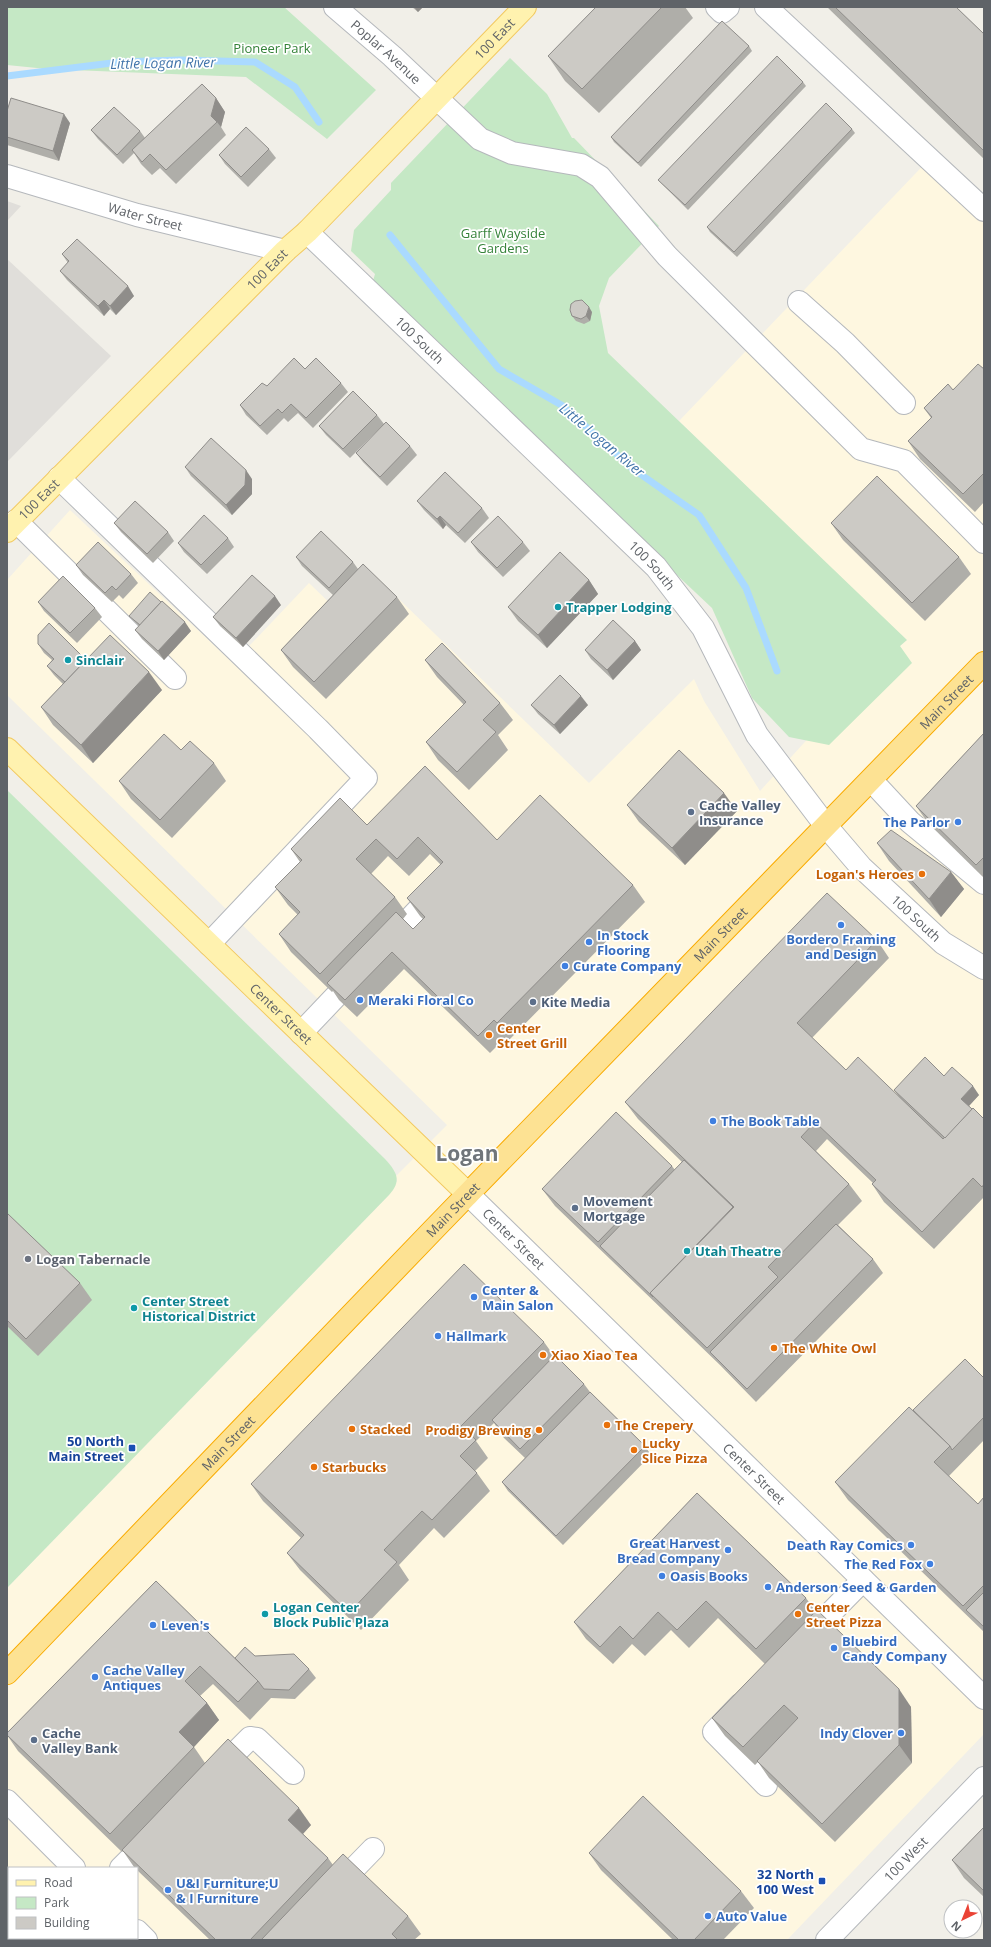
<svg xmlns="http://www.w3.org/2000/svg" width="991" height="1947" font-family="'Open Sans',sans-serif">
  <rect width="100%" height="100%" fill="#f1efe8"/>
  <path fill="#fef7e0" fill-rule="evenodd" d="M936,152L984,197V1734L787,1940H7V1588L389,1195L397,1181L396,1176L447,1125L7,695V580L70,510L233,663L309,583L339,612L374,575L589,783L694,679L704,701L760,791L814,732L906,640L679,421ZM9,1868H137V1938H9Z"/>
  <g fill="#e0deda">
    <path d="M7,201L21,206L7,221Z"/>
    <path d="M7,259L111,356L7,462Z"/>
  </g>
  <g fill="#c5e8c5">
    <path d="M7,7H284L376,90L327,139L246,77L47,69L7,65Z"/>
    <path d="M510,58L547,94L572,138H574L659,226L609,278L599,306L608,353L907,640L900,646L912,663L829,745L789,737L752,698L712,608L478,388L373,281L375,274L351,251L354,230L391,190V183Z"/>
    <path d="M7,790L385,1159C397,1172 402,1181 389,1195L7,1588Z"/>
  </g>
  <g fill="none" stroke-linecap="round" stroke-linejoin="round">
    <g stroke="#aadaff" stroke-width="7">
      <path d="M7,76L120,62L180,60L255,62L295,87L319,122"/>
      <path d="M390,235L499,369L563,406L633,469L699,515L746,588L777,671"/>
    </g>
    <defs>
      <g id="minor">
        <path id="s1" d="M335,7L392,56L480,139L512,153L581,165L600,177L667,256L861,449L904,461L984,542"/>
        <path d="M717,7L722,12L728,7"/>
        <path d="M766,7L984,210"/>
        <path id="s2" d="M7,176L137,215L285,251"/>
        <path id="s3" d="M307,232L656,567L703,628L757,735L826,826L861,867L943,943L984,968"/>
        <path d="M799,302L845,343L904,403"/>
        <path d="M59,478L318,729L366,778L209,944"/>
        <path d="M16,521L175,678"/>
        <path d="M871,780L910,822L984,883"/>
        <path d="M386,944L437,890"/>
        <path d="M301,1033L357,974"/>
        <path id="s4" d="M468,1194L984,1698"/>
        <path d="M805,1639L863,1580"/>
        <path d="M740,1705L714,1732L766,1785"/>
        <path d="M217,1771L250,1738L257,1739L293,1773"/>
        <path d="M7,1801L74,1868"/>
        <path d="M121,1868L149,1840"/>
        <path d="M335,1888L373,1849"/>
        <path d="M137,1931L146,1940"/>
        <path id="s5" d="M827,1940L984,1778"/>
      </g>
      <g id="major">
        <path id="s6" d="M7,531L285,251L307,232L525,7"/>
        <path id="s7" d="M7,749L468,1194"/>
      </g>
      <g id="highway">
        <path id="s8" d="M7,1673L435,1228L984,663"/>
      </g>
    </defs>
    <use href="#minor" stroke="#b5b8bc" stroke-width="24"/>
    <use href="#major" stroke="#f2c960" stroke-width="24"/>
    <use href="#highway" stroke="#f9ab00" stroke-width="24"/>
    <use href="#minor" stroke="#fff" stroke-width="22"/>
    <use href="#major" stroke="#fff2af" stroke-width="22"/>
    <use href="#highway" stroke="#fde293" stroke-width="22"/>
  </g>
  <g fill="#afaea9" fill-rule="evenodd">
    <path d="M412,7H423L418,12Z"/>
    <path d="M596,7H685L693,18L599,113L565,81L548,56Z"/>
    <path d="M827,7H956L984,34V159Z"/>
    <path d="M749,46L752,51L641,167L614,142L611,137Z"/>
    <path d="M803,82L806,86L688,210L658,180Z"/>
    <path d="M216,98L225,112L221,127L226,135L176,184L160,168L152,175L141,164L134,153L123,164L98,139L91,130L140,131L145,138Z"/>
    <path d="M7,111L70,123L59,161L7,145Z"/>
    <path d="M852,129L855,133L737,257L710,232L707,227Z"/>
    <path d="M269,149L276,158L248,187L225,164L219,155Z"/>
    <path d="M62,254L134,296L116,315L110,309L104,316L67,280L60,271L68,263Z"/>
    <path d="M592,312L590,321L584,324L576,321L572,316Z"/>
    <path d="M305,369L341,383L348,392L313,428L298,413L288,422L284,418L267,435L246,415L240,405L267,386Z"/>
    <path d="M984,369V502L975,512L920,459L908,441L931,418L924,408Z"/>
    <path d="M377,415L384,424L350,458L326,435L319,426Z"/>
    <path d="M410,446L417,455L387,486L363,462L356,453Z"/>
    <path d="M185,467L252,479V494L232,515L191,476Z"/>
    <path d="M417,501L482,508L489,518L465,543L446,525L443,529L424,510Z"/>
    <path d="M114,523L168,532L174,541L153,563L121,532Z"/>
    <path d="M831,523L959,557L971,574L925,621L843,540Z"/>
    <path d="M228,538L234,547L207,574L184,552L178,543Z"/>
    <path d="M471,542H523L530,551L503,577L478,552Z"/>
    <path d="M296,557L353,562L358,569L397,597L409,614L326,699L293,667L281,650L333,595L302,566Z"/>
    <path d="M76,565L131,574L138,583L123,599L119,595L112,602L83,575Z"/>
    <path d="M589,580L598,594L547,648L518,621L508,607Z"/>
    <path d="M38,602L95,608L102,617L77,643L44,611Z"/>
    <path d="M161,602L191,631L164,660L142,639L135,630L139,626L129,616Z"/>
    <path d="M281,605L243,647L220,626L213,617Z"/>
    <path d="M635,641L641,650L613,680L591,659L585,650Z"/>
    <path d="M38,644L86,660L162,690L93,763L53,725L41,707L63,684L54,675L47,666L52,660L44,653Z"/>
    <path d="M425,660L500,703L513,720L498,735L508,750L469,790L438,760L426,742L464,705L437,677Z"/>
    <path d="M531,705H588L560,734L538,714Z"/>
    <path d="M984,733V878L928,823L916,806Z"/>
    <path d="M214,763L226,781L172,838L131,799L119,781Z"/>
    <path d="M627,805L737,811L685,865L639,822Z"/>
    <path d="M367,825L497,840L633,885L645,902L509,1040L506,1037L490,1053L404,969L357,1017L339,1000L333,991L332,992L291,952L279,934L298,915L288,905L275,887L300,862L291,849ZM430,854L441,865L407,898L420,916L423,919L413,929L403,919L407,914L395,897L371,874L388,856L409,876Z"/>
    <path d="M877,843L951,872L964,889L941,917L889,861Z"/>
    <path d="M877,940L889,958L812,1038L846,1070L899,1097L894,1090L944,1076L979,1095L969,1106L984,1119V1197L934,1249L884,1202L872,1184L873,1183L827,1139L816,1151L849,1184L862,1201L838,1225L873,1259L883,1273L756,1402L720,1365L555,1206L542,1189L672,1166L675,1170L682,1162L638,1119L625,1102Z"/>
    <path d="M7,1213L80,1283L92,1300L38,1356L7,1326Z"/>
    <path d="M544,1342L554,1356L584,1384L590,1392L645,1446L651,1455L563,1545L508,1491L502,1482L525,1458L504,1438L494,1423L476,1441L488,1458L475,1471L477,1473L490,1491L444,1538L434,1528L399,1565L409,1580L361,1630L300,1570L287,1553L301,1538L263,1501L251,1484Z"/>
    <path d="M984,1378V1440L949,1476L978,1504L984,1497V1632L848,1500L835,1482L913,1410Z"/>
    <path d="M697,1493L806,1598L816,1612L911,1707L912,1763L835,1842L769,1778L758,1762L755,1765L725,1736L712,1718L765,1664L718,1618L689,1648L671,1630L645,1656L632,1644L613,1664L586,1639L574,1622Z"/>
    <path d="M156,1581L235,1658L255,1656L309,1669L316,1678L295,1699L271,1698L250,1720L213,1684L200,1696L207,1703L219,1720L194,1747L205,1763L311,1825L303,1834L328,1858L333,1865L408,1916L421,1934L414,1940H210L137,1870V1868H135L134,1867L123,1851L122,1852L18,1751L7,1735V1733Z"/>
    <path d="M984,1827V1897L964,1878L952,1860Z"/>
    <path d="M589,1853L741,1891L754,1908L723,1940H673L601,1870Z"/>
    <path d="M7,1881L9,1883V1937L7,1935Z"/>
  </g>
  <g fill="#8f8d8a">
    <path d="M414,7H423L418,12Z"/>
    <path d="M216,98L225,112L221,127L217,122L211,116Z"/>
    <path d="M64,114L70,123L59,161L53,151Z"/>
    <path d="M128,286L134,296L116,315L110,306Z"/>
    <path d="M104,300L110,309L104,316L98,306Z"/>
    <path d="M589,307L592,312L590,321L586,316Z"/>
    <path d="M246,470L252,479V494L232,515L226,505Z"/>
    <path d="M440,516L446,525L443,529L437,519Z"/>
    <path d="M589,580L598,594L547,648L538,635Z"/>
    <path d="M275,596L281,605L243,647L236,638Z"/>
    <path d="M185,622L191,631L164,660L158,651Z"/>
    <path d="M635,641L641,650L613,680L607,670Z"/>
    <path d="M149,672L162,690L93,763L81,745Z"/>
    <path d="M581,696L588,705L560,734L554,725Z"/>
    <path d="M724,793L737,811L685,865L672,848Z"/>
    <path d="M951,872L964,889L941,917L929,899Z"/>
    <path d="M973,1086L979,1095L967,1108L961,1099Z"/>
    <path d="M899,1689L911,1707L912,1763L899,1745Z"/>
    <path d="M207,1703L219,1720L191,1750L179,1732Z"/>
    <path d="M299,1808L311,1825L300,1837L288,1820Z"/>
    <path d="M34,1938H42L40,1940H32Z"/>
  </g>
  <g fill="#cccac5" stroke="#8f8d8a">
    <path d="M596,7H662L582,89L548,56Z"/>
    <path d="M835,7H956L984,34V151Z"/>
    <path d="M722,21L749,46L638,163L611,137Z"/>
    <path d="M777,56L803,82L685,205L658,180Z"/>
    <path d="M202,84L216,98L211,116L217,122L166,170L150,154L142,162L132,150Z"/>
    <path d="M11,98L64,114L53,151L7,137V111Z"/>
    <path d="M826,103L852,129L734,252L707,227Z"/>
    <path d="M114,107L140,131L117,155L91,130Z"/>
    <path d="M246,127L269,149L241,177L219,155Z"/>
    <path d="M77,239L128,286L110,306L104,300L98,306L60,271L69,261L62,254Z"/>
    <path d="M582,300L589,307L586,316L581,319L572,316L570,310L571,304L575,301Z"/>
    <path d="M294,358L305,369L316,358L341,383L306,418L291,404L282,413L278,409L260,426L240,405L262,383L267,386Z"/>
    <path d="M978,364L984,369V475L983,474L963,494L908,441L932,417L924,408L948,384L953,390Z"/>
    <path d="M353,391L377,415L343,449L319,426Z"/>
    <path d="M386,422L410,446L380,477L356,453Z"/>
    <path d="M211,438L246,470L245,485L226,505L185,467Z"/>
    <path d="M445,472L482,508L458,533L440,516L437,519L417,501Z"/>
    <path d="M877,476L959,557L912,603L831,523Z"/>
    <path d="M135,501L168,532L147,554L114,523Z"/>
    <path d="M204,515L228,538L201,565L178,543Z"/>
    <path d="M498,516L523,542L497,568L471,542Z"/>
    <path d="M321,531L353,562L329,588L296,557Z"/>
    <path d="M98,542L131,574L116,590L112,586L105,593L76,565Z"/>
    <path d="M560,552L589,580L538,635L508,607Z"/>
    <path d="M363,564L397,597L314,682L281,650Z"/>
    <path d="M252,575L275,596L236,638L213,617Z"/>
    <path d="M63,576L95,608L70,633L38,602Z"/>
    <path d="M150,592L161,602L140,625L129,616Z"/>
    <path d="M162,601L185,622L158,651L135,630Z"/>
    <path d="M613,620L635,641L607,670L585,650Z"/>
    <path d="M49,623L86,660L65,682L47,666L54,659L38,644V635Z"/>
    <path d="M110,635L149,672L81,745L41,707Z"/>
    <path d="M442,643L500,703L483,720L496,732L457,772L426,742L466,702L425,660Z"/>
    <path d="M560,675L581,696L554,725L531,705Z"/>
    <path d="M984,733V857L976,865L916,806Z"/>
    <path d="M164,734L181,750L190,741L214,763L160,820L119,781Z"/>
    <path d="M679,750L724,793L672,848L627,805Z"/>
    <path d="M425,766L497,840L540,795L633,885L497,1023L494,1020L478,1036L392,952L345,1000L327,983L396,912L413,929L425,917L407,898L443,862L418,837L397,859L376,839L356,859L395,897L320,974L279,934L300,912L275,887L302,860L291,849L340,798L367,825Z"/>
    <path d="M891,830L951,872L929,899L877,843Z"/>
    <path d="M827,893L877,940L797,1023L846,1070L858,1057L943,1139L973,1108L984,1119V1184L982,1187L973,1178L922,1232L872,1184L876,1180L815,1122L801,1137L849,1184L768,1267L778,1277L707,1348L650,1293L734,1207L625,1102Z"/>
    <path d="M925,1057L944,1076L952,1067L973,1086L961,1099L972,1109L945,1138L894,1090Z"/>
    <path d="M616,1112L672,1166L598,1242L542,1189Z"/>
    <path d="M684,1160L733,1207L650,1293L653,1297L600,1246Z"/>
    <path d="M7,1213L80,1283L26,1339L7,1320Z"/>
    <path d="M836,1224L873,1259L747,1389L710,1352Z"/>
    <path d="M464,1264L544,1342L461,1426L476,1440L460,1456L477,1473L432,1520L422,1511L384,1550L397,1562L349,1613L287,1553L304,1535L251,1484Z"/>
    <path d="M555,1355L584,1384L520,1449L492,1420Z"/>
    <path d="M965,1359L984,1378V1417L952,1450L950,1446L913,1410Z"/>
    <path d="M590,1392L645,1446L556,1536L502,1482Z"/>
    <path d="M909,1407L950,1446L934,1462L978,1504L984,1497V1585L963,1606L835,1482Z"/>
    <path d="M697,1493L806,1598L756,1649L706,1601L677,1630L658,1612L633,1639L620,1626L600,1647L574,1622Z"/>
    <path d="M156,1581L258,1681L238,1702L200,1666L185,1681L207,1703L179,1732L194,1747L110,1834L7,1735V1733Z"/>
    <path d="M984,1592V1627L966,1610Z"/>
    <path d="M817,1610L899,1689V1745L822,1824L757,1761L798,1718L784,1705L743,1747L712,1718Z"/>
    <path d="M245,1647L255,1656L294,1654L309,1669L289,1690L264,1689L258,1681L235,1658Z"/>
    <path d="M228,1739L299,1808L288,1820L328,1858L250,1940H216L122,1850Z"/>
    <path d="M643,1796L741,1891L694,1940H679L589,1853Z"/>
    <path d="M984,1827V1891L952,1860Z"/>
    <path d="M343,1854L408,1916L392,1934L398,1940H261Z"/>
    <path d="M7,1881L9,1883V1892L7,1894Z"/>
    <path d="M9,1914V1935L7,1933V1916Z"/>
    <path d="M12,1938H34L32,1940H14Z"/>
  </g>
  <g fill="#0f9aa8" stroke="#fff" stroke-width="1.5">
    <circle cx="558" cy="607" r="4"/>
    <circle cx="68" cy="660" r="4"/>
    <circle cx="687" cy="1251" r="4"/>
    <circle cx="134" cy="1308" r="4"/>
    <circle cx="265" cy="1614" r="4"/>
  </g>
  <g fill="#5c6f8a" stroke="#fff" stroke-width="1.5">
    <circle cx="691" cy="812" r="4"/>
    <circle cx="533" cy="1002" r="4"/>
    <circle cx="575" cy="1208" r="4"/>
    <circle cx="34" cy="1740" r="4"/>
  </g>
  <g fill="#3f7fe0" stroke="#fff" stroke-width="1.5">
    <circle cx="958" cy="822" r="4"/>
    <circle cx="841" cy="925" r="4"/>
    <circle cx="589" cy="942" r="4"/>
    <circle cx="565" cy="966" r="4"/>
    <circle cx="360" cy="1000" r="4"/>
    <circle cx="713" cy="1121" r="4"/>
    <circle cx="474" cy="1297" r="4"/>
    <circle cx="438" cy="1336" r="4"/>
    <circle cx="911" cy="1545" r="4"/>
    <circle cx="728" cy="1550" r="4"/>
    <circle cx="930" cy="1564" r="4"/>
    <circle cx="662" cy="1576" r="4"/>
    <circle cx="768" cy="1587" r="4"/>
    <circle cx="153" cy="1625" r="4"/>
    <circle cx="834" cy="1648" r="4"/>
    <circle cx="95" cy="1677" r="4"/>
    <circle cx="901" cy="1733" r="4"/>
    <circle cx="168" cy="1890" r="4"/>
    <circle cx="708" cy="1916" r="4"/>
  </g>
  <g fill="#e8710a" stroke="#fff" stroke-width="1.5">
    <circle cx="922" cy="874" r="4"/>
    <circle cx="489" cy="1035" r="4"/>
    <circle cx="774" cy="1348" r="4"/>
    <circle cx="543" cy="1355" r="4"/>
    <circle cx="607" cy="1425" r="4"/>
    <circle cx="352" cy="1429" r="4"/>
    <circle cx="539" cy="1430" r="4"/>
    <circle cx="634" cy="1450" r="4"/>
    <circle cx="314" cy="1467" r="4"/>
    <circle cx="798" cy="1614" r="4"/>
  </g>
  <circle fill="#6b7280" stroke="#fff" stroke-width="1.5" cx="28" cy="1259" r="4"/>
  <g fill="#1a4fb4" stroke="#fff" stroke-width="1.5">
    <rect x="128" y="1444" width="8" height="8" rx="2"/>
    <rect x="818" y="1877" width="8" height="8" rx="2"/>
  </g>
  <g text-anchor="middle" stroke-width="3.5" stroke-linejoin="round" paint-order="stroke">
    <g font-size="13" fill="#5f6368" stroke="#fff">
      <text dy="5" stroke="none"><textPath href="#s6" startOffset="693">100 East</textPath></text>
      <text dy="5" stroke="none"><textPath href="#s1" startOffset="68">Poplar Avenue</textPath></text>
      <text dy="5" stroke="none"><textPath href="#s2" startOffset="144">Water Street</textPath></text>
      <text dy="5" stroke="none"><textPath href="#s6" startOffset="369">100 East</textPath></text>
      <text dy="5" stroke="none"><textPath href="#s3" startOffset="156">100 South</textPath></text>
      <text dy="5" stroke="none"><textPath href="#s6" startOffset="45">100 East</textPath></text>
      <text dy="5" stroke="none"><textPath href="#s3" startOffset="480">100 South</textPath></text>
      <text dy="5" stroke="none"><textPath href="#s8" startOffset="1351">Main Street</textPath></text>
      <text dy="5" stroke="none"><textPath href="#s3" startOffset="924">100 South</textPath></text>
      <text dy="5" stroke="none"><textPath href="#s8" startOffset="1027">Main Street</textPath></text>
      <text dy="5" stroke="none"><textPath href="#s7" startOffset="381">Center Street</textPath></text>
      <text dy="5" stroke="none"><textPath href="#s8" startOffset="643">Main Street</textPath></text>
      <text dy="5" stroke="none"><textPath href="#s4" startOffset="64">Center Street</textPath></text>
      <text dy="5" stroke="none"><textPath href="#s8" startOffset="319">Main Street</textPath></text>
      <text dy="5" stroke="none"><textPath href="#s4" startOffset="400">Center Street</textPath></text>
      <text dy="5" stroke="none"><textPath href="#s5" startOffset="113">100 West</textPath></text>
    </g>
    <g font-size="13" fill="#348238" stroke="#fff">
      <text x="272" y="53">Pioneer Park</text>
      <text x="503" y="238">Garff Wayside<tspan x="503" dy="15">Gardens</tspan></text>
    </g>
    <g font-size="13" font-weight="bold" fill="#0d838f" stroke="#fff" text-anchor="start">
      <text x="566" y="612">Trapper Lodging</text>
      <text x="76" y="665">Sinclair</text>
      <text x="695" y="1256">Utah Theatre</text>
      <text x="142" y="1306">Center Street<tspan x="142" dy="15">Historical District</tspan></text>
      <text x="273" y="1612">Logan Center<tspan x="273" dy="15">Block Public Plaza</tspan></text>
    </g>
    <g font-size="13" font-weight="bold" fill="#4e5e75" stroke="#fff" text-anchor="start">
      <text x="699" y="810">Cache Valley<tspan x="699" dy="15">Insurance</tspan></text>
      <text x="541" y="1007">Kite Media</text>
      <text x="583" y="1206">Movement<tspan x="583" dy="15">Mortgage</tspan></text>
      <text x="42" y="1738">Cache<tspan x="42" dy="15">Valley Bank</tspan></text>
    </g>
    <g font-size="13" font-weight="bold" fill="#366cbe" stroke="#fff" text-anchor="start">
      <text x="950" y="827" text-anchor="end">The Parlor</text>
      <text x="597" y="940">In Stock<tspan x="597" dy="15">Flooring</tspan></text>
      <text x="841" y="944" text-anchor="middle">Bordero Framing<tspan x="841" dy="15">and Design</tspan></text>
      <text x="573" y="971">Curate Company</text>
      <text x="368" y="1005">Meraki Floral Co</text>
      <text x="721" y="1126">The Book Table</text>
      <text x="482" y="1295">Center &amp;<tspan x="482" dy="15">Main Salon</tspan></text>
      <text x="446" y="1341">Hallmark</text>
      <text x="720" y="1548" text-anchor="end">Great Harvest<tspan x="720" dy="15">Bread Company</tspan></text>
      <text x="903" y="1550" text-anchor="end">Death Ray Comics</text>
      <text x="922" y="1569" text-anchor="end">The Red Fox</text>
      <text x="670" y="1581">Oasis Books</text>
      <text x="776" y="1592">Anderson Seed &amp; Garden</text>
      <text x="161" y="1630">Leven's</text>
      <text x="842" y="1646">Bluebird<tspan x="842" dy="15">Candy Company</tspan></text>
      <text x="103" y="1675">Cache Valley<tspan x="103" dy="15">Antiques</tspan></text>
      <text x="893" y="1738" text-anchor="end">Indy Clover</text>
      <text x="176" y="1888">U&amp;I Furniture;U<tspan x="176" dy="15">&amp; I Furniture</tspan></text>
      <text x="716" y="1921">Auto Value</text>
    </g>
    <g font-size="13" font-weight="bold" fill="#c56008" stroke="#fff" text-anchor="start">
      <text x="914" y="879" text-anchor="end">Logan's Heroes</text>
      <text x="497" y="1033">Center<tspan x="497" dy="15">Street Grill</tspan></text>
      <text x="782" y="1353">The White Owl</text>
      <text x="551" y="1360">Xiao Xiao Tea</text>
      <text x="615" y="1430">The Crepery</text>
      <text x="360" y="1434">Stacked</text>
      <text x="531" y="1435" text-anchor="end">Prodigy Brewing</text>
      <text x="642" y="1448">Lucky<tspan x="642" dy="15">Slice Pizza</tspan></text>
      <text x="322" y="1472">Starbucks</text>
      <text x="806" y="1612">Center<tspan x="806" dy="15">Street Pizza</tspan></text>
    </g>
    <g font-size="13" font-weight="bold" fill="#5b616d" stroke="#fff" text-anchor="start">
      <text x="36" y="1264">Logan Tabernacle</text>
    </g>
    <g font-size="13" font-weight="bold" fill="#164399" stroke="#fff" text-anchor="end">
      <text x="124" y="1446">50 North<tspan x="124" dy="15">Main Street</tspan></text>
      <text x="814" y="1879">32 North<tspan x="814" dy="15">100 West</tspan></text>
    </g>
    <g font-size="14" font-style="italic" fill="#4174aa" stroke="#fff">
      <text transform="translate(163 63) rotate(-1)" y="5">Little Logan River</text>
      <text transform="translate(602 440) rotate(40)" y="5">Little Logan River</text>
    </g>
    <g font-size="21" font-weight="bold" fill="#70757a" stroke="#fff">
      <text x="467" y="1161">Logan</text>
    </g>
  </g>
  <rect width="991" height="1947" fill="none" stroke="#5f6368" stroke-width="16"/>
  <rect x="8" y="1867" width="130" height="72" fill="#ffffff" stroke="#bfc1c3"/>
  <rect x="16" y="1880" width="20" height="6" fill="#fff2af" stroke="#bfc1c3"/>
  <text x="44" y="1887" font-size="12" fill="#5f6368">Road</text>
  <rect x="16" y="1897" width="20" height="12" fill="#c5e8c5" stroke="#bfc1c3"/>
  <text x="44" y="1907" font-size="12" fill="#5f6368">Park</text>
  <rect x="16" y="1917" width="20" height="12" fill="#cccac5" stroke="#bfc1c3"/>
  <text x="44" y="1927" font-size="12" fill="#5f6368">Building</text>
  <g transform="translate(963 1919) rotate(223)"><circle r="19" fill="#ffffff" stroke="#bfc1c3"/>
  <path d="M0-3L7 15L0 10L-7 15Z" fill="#ea4335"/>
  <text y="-6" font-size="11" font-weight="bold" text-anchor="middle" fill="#5f6368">N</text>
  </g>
</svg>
